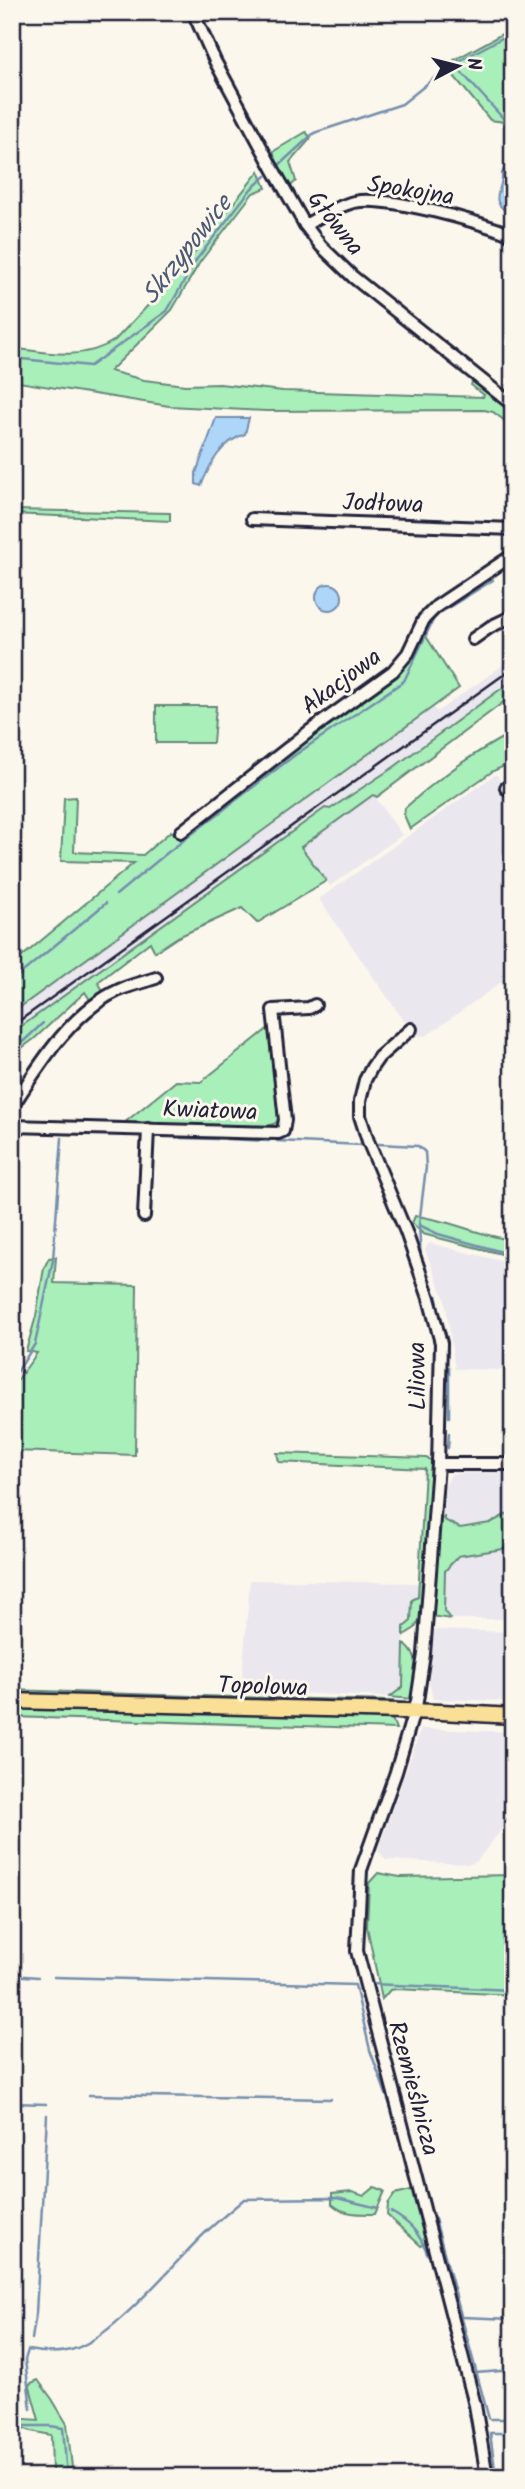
<svg xmlns="http://www.w3.org/2000/svg" width="525" height="2489" font-family="Kalam,sans-serif">
  <rect width="100%" height="100%" fill="#fbf7ec"/>
  <filter id="ink" filterUnits="userSpaceOnUse"><feTurbulence type="fractalNoise" baseFrequency=".0143" numOctaves="2"/><feDisplacementMap in="SourceGraphic" scale="14" xChannelSelector="R" yChannelSelector="G"/><feConvolveMatrix kernelMatrix="1 2 1 2 8 2 1 2 1" color-interpolation-filters="sRGB"/></filter>
  <g filter="url(#ink)">
    <g fill="#eae7ee">
      <path d="M513,658V680L394,767L330,809L324,808L12,1033V1013L433,707L437,712Z"/>
      <path d="M496,774L513,799V974L426,1036L414,1035L319,899Z"/>
      <path d="M374,795L402,835L330,886L301,847Z"/>
      <path d="M429,1243L513,1264V1370L455,1369L445,1299L425,1250Z"/>
      <path d="M473,1473H513V1511L490,1523L460,1528L443,1520L445,1487L451,1474Z"/>
      <path d="M513,1542V1619H450L444,1612L445,1571L458,1555L503,1549Z"/>
      <path d="M250,1580L419,1583L418,1597L412,1600L411,1621L404,1627L403,1687L390,1697L241,1691Z"/>
      <path d="M433,1630L513,1632V1701L433,1699L429,1680Z"/>
      <path d="M421,1729L513,1732V1814L477,1861L470,1864L386,1860L378,1850Z"/>
    </g>
    <g fill="#a9efba" stroke="#66887a" stroke-width="2">
      <path d="M513,28V123L490,120L445,65Z"/>
      <path d="M306,132L311,138L290,162L296,181L290,187L273,158L274,151Z"/>
      <path d="M259,171L266,188L253,193L200,262L172,310L110,371L144,380L185,385L220,384L283,391L483,397L484,395L471,385L473,380L513,412V427L493,412L484,410L266,411L169,406L12,381V348C48,353 84,361 115,340L176,276Z"/>
      <path d="M12,510L170,513V521L12,514Z"/>
      <path d="M422,630L459,688L12,1013V965L134,863L61,861L64,798L76,797L74,852L143,855L171,831L178,837L404,668Z"/>
      <path d="M513,680V695L377,797L373,795L301,847L326,881L257,923L242,908L178,937L155,952L150,942L98,982L105,994L92,1003L85,992L34,1039L12,1055V1033L325,808L330,809L394,767Z"/>
      <path d="M156,706H216L213,743H156Z"/>
      <path d="M513,732V762L493,771L410,829L404,815L405,808C439,777 473,753 513,732Z"/>
      <path d="M270,1027L278,1119L276,1123L268,1126L124,1123L176,1081L201,1082Z"/>
      <path d="M415,1216C448,1219 479,1236 513,1240V1257L423,1234L412,1223Z"/>
      <path d="M56,1257L54,1283L137,1285L135,1455L12,1451V1382H16L37,1353L26,1351L36,1316L44,1268L49,1258Z"/>
      <path d="M277,1453L426,1458L433,1461L422,1615L415,1628L404,1635V1627L411,1621L412,1600L418,1597L425,1469L279,1462Z"/>
      <path d="M513,1511V1542L503,1549L458,1556L445,1571L444,1611L450,1619L431,1616L438,1520L444,1517V1520L460,1528L490,1523Z"/>
      <path d="M404,1644C421,1655 419,1682 412,1699L390,1697L403,1687Z"/>
      <path d="M12,1690L191,1696V1701L12,1697Z"/>
      <path d="M199,1696L390,1701L408,1703L404,1705L198,1700Z"/>
      <path d="M12,1706L392,1719L396,1729L12,1717Z"/>
      <path d="M378,1873L400,1877L513,1875V1995L397,1989L390,1990L382,1999L367,1927L369,1883Z"/>
      <path d="M375,2187L385,2191L375,2214C359,2214 344,2215 332,2204V2194L352,2192L364,2196Z"/>
      <path d="M415,2189L430,2240L421,2246L387,2215L388,2204L395,2194Z"/>
      <path d="M38,2380L52,2399L67,2424L72,2467L60,2475L52,2471L51,2435L31,2431L12,2424V2418L39,2420L29,2384Z"/>
    </g>
    <g fill="#add6f8" stroke="#758eac" stroke-width="2">
      <path d="M513,141V217C485,197 503,196 502,173L506,166Z"/>
      <path d="M216,418H249L245,434C221,442 210,464 201,486L196,484V473Z"/>
      <circle cx="329" cy="597" r="13"/>
    </g>
    <g fill="none" stroke-linecap="round" stroke-linejoin="round">
      <g stroke="#758eac" stroke-width="2.5">
        <path d="M454,64L510,126"/>
        <path d="M278,166L314,133L402,104L448,67L513,32"/>
        <path d="M12,358L90,366L167,311L197,259L251,189L266,176"/>
        <path d="M116,895L167,853L295,755L404,681L435,616L493,580"/>
        <path d="M12,981L106,903"/>
        <path d="M12,1052L43,1023"/>
        <path d="M181,1138L217,1139"/>
        <path d="M226,1139L269,1141"/>
        <path d="M277,1141L362,1145"/>
        <path d="M378,1144L418,1146L425,1152L426,1167L419,1225L438,1234L513,1255"/>
        <path d="M419,1225L421,1260L430,1281"/>
        <path d="M436,1295L448,1352"/>
        <path d="M449,1367V1417"/>
        <path d="M12,1380L35,1344L53,1260L62,1138"/>
        <path d="M448,1448L449,1433"/>
        <path d="M12,1975L38,1977"/>
        <path d="M54,1977L355,1985L370,2050L394,2116L409,2176"/>
        <path d="M370,1984L513,1990"/>
        <path d="M89,2095L331,2099"/>
        <path d="M12,2103L46,2104"/>
        <path d="M412,2191L440,2293"/>
        <path d="M391,2212C411,2223 420,2234 428,2255"/>
        <path d="M435,2219L489,2419H513"/>
        <path d="M462,2317L513,2319"/>
        <path d="M32,2339L36,2313L47,2115"/>
        <path d="M461,2370L481,2477"/>
        <path d="M476,2373L513,2370"/>
        <path d="M31,2409L25,2360L28,2350C43,2353 56,2354 71,2350C110,2340 167,2271 196,2242C211,2226 228,2213 244,2199L337,2198L378,2208"/>
        <path d="M12,2426H50L63,2428L67,2477"/>
        <path d="M496,2477L490,2433H513"/>
      </g>
      <defs>
        <g id="minor">
          <path d="M193,12L215,61L272,167L305,225L321,246L353,277L513,405"/>
          <path d="M305,225C320,217 337,206 354,202C387,195 479,222 513,235"/>
          <path d="M252,519L513,529"/>
          <path d="M473,639L490,627L513,616"/>
          <path d="M506,788L513,783"/>
          <path d="M181,832L311,730L393,671L408,653L424,619L437,606L513,555"/>
          <path d="M411,1029L379,1057L372,1067L365,1080L360,1101V1116L368,1141L406,1232L429,1298L441,1343L438,1464L424,1654L417,1701L396,1772L361,1870L357,1951L475,2405L487,2477"/>
          <path d="M12,1107C39,1065 72,1011 119,990C131,985 144,982 156,978"/>
          <path d="M12,1126L278,1133L283,1131L285,1120L273,1010L309,1008L315,1005"/>
          <path d="M144,1216L148,1129"/>
          <path d="M438,1464H513"/>
        </g>
        <path id="major" d="M12,1701L441,1712L513,1716"/>
      </defs>
      <use href="#minor" stroke="#22223b" stroke-width="16"/>
      <use href="#major" stroke="#22223b" stroke-width="19"/>
      <use href="#minor" stroke="#fbf7ec" stroke-width="10"/>
      <use href="#major" stroke="#fadf96" stroke-width="14"/>
      <path stroke="#22223b" stroke-width="2.5" d="M12,1026L513,668"/>
    </g>
  </g>
  <g text-anchor="middle" stroke-width="6" stroke-linejoin="round" paint-order="stroke">
    <g font-size="24" fill="#22223b" stroke="#fbf7ec">
      <text transform="translate(411 190) rotate(9)" y="8">Spokojna</text>
      <text transform="translate(336 223) rotate(52)" y="8">Główna</text>
      <text transform="translate(383 503) rotate(2)" y="8">Jodłowa</text>
      <text transform="translate(341 681) rotate(-37)" y="8">Akacjowa</text>
      <text transform="translate(210 1110) rotate(2)" y="8">Kwiatowa</text>
      <text transform="translate(417 1376) rotate(-91)" y="8">Liliowa</text>
      <text transform="translate(263 1686) rotate(2)" y="8">Topolowa</text>
      <text transform="translate(414 2088) rotate(75)" y="8">Rzemieślnicza</text>
    </g>
    <g font-size="26" font-style="italic" fill="#4c5874" stroke="#fbf7ec">
      <text transform="translate(186 249) rotate(-52)" y="9">Skrzypowice</text>
    </g>
  </g>
  <rect width="525" height="2489" fill="none" stroke="#fbf7ec" stroke-width="42"/>
  <rect x="21" y="21" width="483" height="2447" fill="none" stroke="#22223b" stroke-width="2.5" filter="url(#ink)"/>
  <g transform="translate(458 66) rotate(83)" stroke="#fbf7ec" stroke-width="5" paint-order="stroke">
  <path d="M0-5L12 26L0 18L-12 26Z" fill="#22223b"/>
  <text y="-10" font-size="19" font-weight="bold" text-anchor="middle" fill="#22223b">N</text>
  </g>
</svg>
